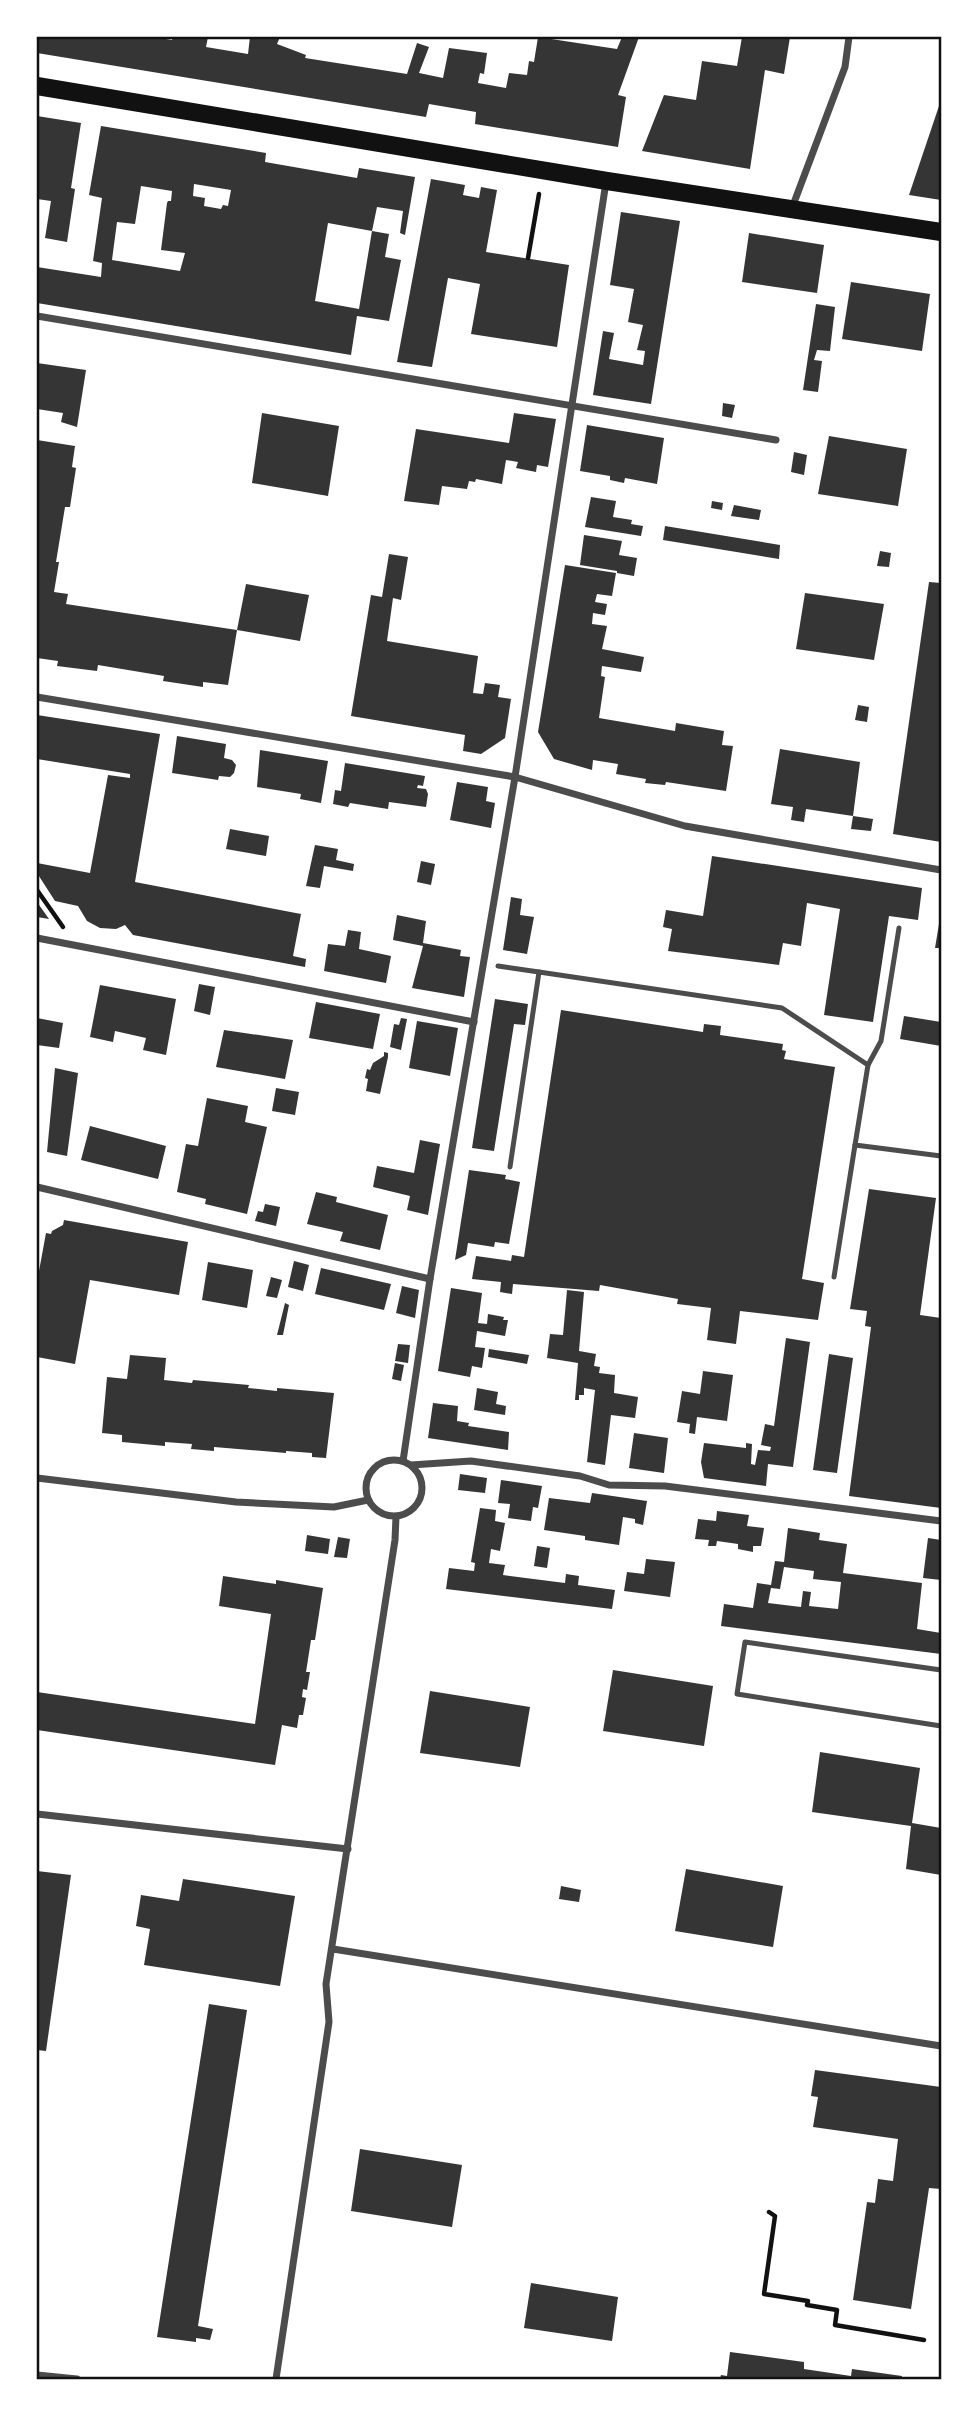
<svg xmlns="http://www.w3.org/2000/svg" width="978" height="2416" font-family="Lora,serif">
  <rect width="100%" height="100%" fill="#fff"/>
  <g fill="#353535" fill-rule="evenodd">
    <path d="M37,37H155L172,40L173,37H208L206,47L248,54L250,37H280L277,44L306,55L305,58L407,74L417,43L429,47L419,73L443,78L449,48L487,53L484,74L480,73L478,83L506,88L509,73L527,75L529,61L534,62L538,37L617,49L622,37H639L618,95L626,97L618,147L475,124L476,112L429,104L426,117L37,53Z"/>
    <path d="M742,37H790L784,74L765,70L750,169L642,151L664,95L696,100L702,61L737,66Z"/>
    <path d="M941,100V200L909,195Z"/>
    <path d="M37,116L81,123L71,188L75,189L67,242L45,238L51,201L37,199Z"/>
    <path d="M101,126L266,153L265,162L357,178L359,168L415,177L405,235L400,233L403,211L377,207L372,231L389,234L385,257L401,260L389,321L357,316L351,355L37,303V267L101,277L102,263L93,261L102,198L89,195ZM194,184L231,190L228,206L223,205L221,209L204,206L205,198L193,196ZM141,186L172,191L171,201H168L167,203L161,250L185,253L180,271L112,260L117,222L135,224ZM328,223L372,231L359,309L315,301Z"/>
    <path d="M431,179L465,185L463,195L479,198L481,187L497,190L486,252L569,265L557,347L471,334L480,284L448,278L432,367L397,362Z"/>
    <path d="M621,212L680,221L651,404L593,395L603,331L614,333L609,359L643,365L645,351L637,350L643,325L628,322L634,289L610,285Z"/>
    <path d="M749,233L824,245L817,293L742,282Z"/>
    <path d="M851,282L930,294L922,351L842,339Z"/>
    <path d="M816,304L835,307L830,351L817,350L814,360L822,361L818,392L803,390Z"/>
    <path d="M37,363L86,370L77,427L61,422L63,413L37,409Z"/>
    <path d="M723,403L735,405L732,418L722,416Z"/>
    <path d="M262,413L339,426L328,496L252,483Z"/>
    <path d="M514,413L556,419L548,467L537,465L536,472L516,468L518,462L506,460L502,484L476,479L475,482L469,481L467,489L442,486L439,505L404,501L416,429L509,443Z"/>
    <path d="M587,425L664,438L657,484L625,478L624,483L610,480V476L580,471Z"/>
    <path d="M829,436L907,449L898,506L818,494Z"/>
    <path d="M37,440L75,446L72,467L76,468L70,507H65L56,562H59L54,592L68,594L66,604L237,630L228,685L203,682V687L163,681L164,676L98,665L97,671L57,666L58,661L37,658Z"/>
    <path d="M794,452L807,455L804,475L791,472Z"/>
    <path d="M591,497L616,501L613,517L632,520L631,524L643,526L641,536L585,527Z"/>
    <path d="M712,501L723,503L722,510L711,508Z"/>
    <path d="M734,505L761,510L759,520L731,516Z"/>
    <path d="M665,526L780,545L779,559L663,540Z"/>
    <path d="M584,535L622,541L619,555L637,558L634,576L617,573V571L580,565Z"/>
    <path d="M880,551L891,553L889,567L877,566Z"/>
    <path d="M389,554L408,557L401,600L393,598L387,641L478,656L473,693L483,694L485,683L500,685L498,697L511,699L505,738L481,754L463,751L465,735L351,716L371,595L382,597Z"/>
    <path d="M565,565L616,573L612,596L597,594L595,602L607,604L605,615L593,613L592,624L607,626L602,649L644,657L641,672L602,666L601,676L605,677L599,718L675,731L676,723L724,731L722,745L733,746L726,791L666,782L665,785L645,783L646,779L616,774L618,764L593,760L592,770L554,759L538,732Z"/>
    <path d="M929,582L941,583V842L893,834Z"/>
    <path d="M246,584L309,595L300,641L237,630Z"/>
    <path d="M805,593L884,604L874,660L796,649Z"/>
    <path d="M858,705L869,707L867,722L855,720Z"/>
    <path d="M37,715L160,734L135,882L301,914L293,956L306,959L305,967L133,935L125,925L116,929L100,928L87,921L78,906L55,901L37,873V863L90,873L108,775L130,778V774L37,759Z"/>
    <path d="M177,736L226,744L224,758L232,760L236,765L234,773L230,777L219,776L218,780L172,773Z"/>
    <path d="M780,749L860,762L853,816L873,819L871,831L851,829L853,816L806,809L804,822L791,820L793,807L771,804Z"/>
    <path d="M260,750L328,761L321,803L300,799L301,794L257,787Z"/>
    <path d="M345,763L425,776L423,786L418,785L417,788L426,789L428,794L426,807L389,802L388,809L350,803L348,807L333,804L335,790L341,791Z"/>
    <path d="M457,782L488,787L486,801L495,803L491,828L450,820Z"/>
    <path d="M230,829L269,836L266,856L226,849Z"/>
    <path d="M315,845L338,849L336,860L354,864L353,871L324,866L320,888L306,886Z"/>
    <path d="M712,856L922,888L918,920L889,916L873,1022L824,1015L840,909L807,903L801,946L783,943L779,965L668,951L672,929L663,927L666,910L703,916Z"/>
    <path d="M421,861L435,864L431,885L417,882Z"/>
    <path d="M511,897L522,899L520,915L534,917L527,954L503,950Z"/>
    <path d="M37,902L49,919L37,917Z"/>
    <path d="M397,915L426,921L423,943L461,950L460,956L470,957L464,997L412,988L423,946L393,940Z"/>
    <path d="M940,918H941V948H935Z"/>
    <path d="M348,930L361,932L359,949L391,956L386,983L324,971L328,944L345,946Z"/>
    <path d="M199,984L215,987L210,1015L194,1011Z"/>
    <path d="M100,985L176,999L166,1055L143,1050L146,1038L115,1031L113,1042L90,1037Z"/>
    <path d="M495,999L528,1004L525,1025L514,1024L494,1151L472,1148Z"/>
    <path d="M316,1002L380,1014L373,1049L309,1038Z"/>
    <path d="M561,1010L703,1032L704,1024L721,1026L720,1035L783,1044L782,1050L786,1051L784,1059L835,1067L802,1279L824,1283L818,1320L740,1311L736,1344L707,1340L711,1308L677,1304L678,1299L600,1285L599,1291L513,1284L512,1294L500,1292L501,1282L472,1279L476,1256L511,1261L512,1255L524,1257Z"/>
    <path d="M904,1016L941,1022V1046L900,1039Z"/>
    <path d="M37,1018L63,1023L59,1048L37,1045Z"/>
    <path d="M401,1018L407,1019L401,1050L390,1047L394,1024L399,1025Z"/>
    <path d="M417,1021L458,1028L450,1076L409,1068Z"/>
    <path d="M224,1030L293,1040L285,1079L216,1067Z"/>
    <path d="M384,1052L388,1053V1057L380,1094L366,1091L368,1079L365,1078L367,1069L370,1070L373,1063L384,1056Z"/>
    <path d="M55,1068L78,1073L67,1156L47,1152Z"/>
    <path d="M276,1088L299,1092L295,1115L272,1111Z"/>
    <path d="M207,1098L248,1106L245,1122L267,1127L247,1214L205,1204L206,1199L177,1192L186,1144L198,1146Z"/>
    <path d="M90,1126L166,1146L158,1179L81,1160Z"/>
    <path d="M420,1140L440,1144L428,1215L407,1210L410,1196L373,1187L377,1166L414,1173Z"/>
    <path d="M469,1170L506,1175L505,1179L520,1182L509,1244L495,1242L494,1247L468,1243L466,1255L455,1260Z"/>
    <path d="M869,1189L936,1198L920,1315L941,1318V1508L849,1496L871,1327L865,1326L867,1311L850,1309Z"/>
    <path d="M316,1192L337,1197L336,1202L388,1215L380,1250L340,1241L343,1232L307,1224Z"/>
    <path d="M265,1204L280,1207L276,1226L255,1221L258,1211L263,1212Z"/>
    <path d="M64,1220L188,1242L179,1295L90,1280L75,1364L37,1357V1282L46,1233L51,1234L52,1231L63,1225Z"/>
    <path d="M294,1261L309,1265L303,1291L288,1287Z"/>
    <path d="M208,1262L253,1270L247,1308L202,1300Z"/>
    <path d="M321,1268L391,1284L384,1310L315,1294Z"/>
    <path d="M271,1277L282,1280L277,1298L266,1296Z"/>
    <path d="M402,1286L419,1290L415,1318L396,1313Z"/>
    <path d="M451,1288L482,1293L478,1323L487,1324L488,1314L504,1317L503,1320H508L505,1336L477,1331L475,1347L485,1348L482,1368L472,1366L470,1377L438,1371Z"/>
    <path d="M567,1290L584,1292L579,1351L596,1354L594,1366L600,1367L599,1373L615,1375L614,1393L638,1397L635,1418L611,1415L605,1465L587,1462L595,1390L584,1388V1395H579V1400H575L578,1363L547,1358L550,1334L563,1335Z"/>
    <path d="M285,1303L289,1305L283,1335H277Z"/>
    <path d="M786,1338L810,1342L793,1467L768,1464L766,1486L704,1478L701,1462L704,1443L746,1448V1443L752,1444L751,1464L755,1465L758,1450L770,1451L771,1447L761,1445L765,1424L774,1426Z"/>
    <path d="M398,1344L410,1345L408,1363L395,1361Z"/>
    <path d="M489,1349L529,1355L527,1364L488,1357Z"/>
    <path d="M829,1354L853,1358L837,1473L813,1470Z"/>
    <path d="M130,1355L166,1358L164,1380L192,1383L193,1380L249,1385L248,1388L277,1391V1388L334,1393L326,1458L312,1457V1453L286,1451V1453L214,1447V1451L191,1449L192,1444L165,1442V1446L122,1442V1435L102,1433L107,1377L127,1379Z"/>
    <path d="M395,1363L404,1365L401,1381L392,1379Z"/>
    <path d="M703,1371L733,1375L727,1421L697,1417L695,1434L689,1433L690,1424L677,1422L682,1391L700,1394Z"/>
    <path d="M477,1388L498,1392L496,1404L506,1406L505,1415L474,1410Z"/>
    <path d="M433,1403L458,1406L457,1421L469,1423L468,1426L509,1432L508,1450L428,1438Z"/>
    <path d="M634,1433L668,1438L664,1473L629,1468Z"/>
    <path d="M460,1474L487,1478L485,1493L458,1490Z"/>
    <path d="M501,1480L542,1486L538,1508L533,1507L531,1521L508,1518L510,1504L498,1503Z"/>
    <path d="M592,1493L647,1501L643,1525L635,1523V1519L623,1517L619,1545L585,1540V1536L544,1530L549,1498L590,1503Z"/>
    <path d="M480,1508L496,1510L495,1521L505,1523L500,1551L491,1549L489,1563L505,1565L503,1575L565,1583L566,1574L579,1576L578,1585L615,1590L612,1609L446,1589L449,1568L474,1571L475,1563L471,1562Z"/>
    <path d="M717,1511L749,1515L747,1526L764,1528L761,1546H753V1552L738,1549V1544L717,1541L716,1546H708L709,1540L695,1539L698,1519L716,1521Z"/>
    <path d="M788,1528L820,1533L819,1540L847,1544L843,1573L922,1583L917,1629L941,1633V1654L721,1626L724,1604L753,1608L757,1583L771,1585L775,1561L784,1562ZM784,1567L814,1571L813,1579L841,1582L838,1609L809,1606L811,1592L803,1591L801,1607L768,1603L771,1588L780,1589Z"/>
    <path d="M307,1535L330,1539L328,1554L305,1551Z"/>
    <path d="M338,1537L350,1539L347,1558L334,1557Z"/>
    <path d="M928,1538L941,1540V1580L923,1578Z"/>
    <path d="M537,1546L550,1548L547,1568L534,1566Z"/>
    <path d="M646,1559L675,1562L670,1597L624,1591L627,1572L644,1574Z"/>
    <path d="M223,1576L276,1584V1580L323,1588L315,1640H311L306,1672H310L307,1690L303,1689L302,1697L306,1698L303,1715H299L297,1728L282,1725L275,1765L37,1730V1692L255,1724L271,1614L219,1606Z"/>
    <path d="M613,1670L713,1686L704,1746L603,1731Z"/>
    <path d="M430,1691L530,1707L520,1767L420,1753Z"/>
    <path d="M820,1752L920,1768L912,1823L941,1828V1875L906,1869L911,1826L812,1812Z"/>
    <path d="M686,1869L783,1886L773,1947L675,1931Z"/>
    <path d="M37,1871L71,1875L46,2051L37,2050Z"/>
    <path d="M183,1879L295,1896L280,1986L144,1965L150,1929L136,1926L141,1895L179,1901Z"/>
    <path d="M561,1886L581,1890L579,1902L559,1899Z"/>
    <path d="M209,2004L247,2010L198,2326L213,2329L210,2340L196,2338V2342L157,2337Z"/>
    <path d="M815,2070L941,2087L939,2120H941V2189L929,2188L911,2309L853,2300L867,2202L875,2203L878,2179L893,2181L898,2139L813,2127L818,2097L811,2096Z"/>
    <path d="M360,2149L462,2165L452,2227L351,2211Z"/>
    <path d="M531,2283L618,2297L612,2341L524,2328Z"/>
    <path d="M730,2352L804,2362V2369L851,2376L852,2369L902,2376L901,2379H720L721,2375L727,2376Z"/>
  </g>
  <g fill="none" stroke-linecap="round" stroke-linejoin="round">
    <g stroke="#111" stroke-width="4.5">
      <path d="M528,258L539,194"/>
      <path d="M37,890L63,927"/>
      <path d="M769,2212L775,2216L764,2294L808,2301L807,2305L837,2310L835,2325L924,2340"/>
    </g>
    <g stroke="#4c4c4c" stroke-width="5">
      <path d="M498,966L539,972"/>
      <path d="M868,1065L881,1041L899,928"/>
      <path d="M510,1167L539,972L782,1008L868,1065L855,1145L941,1156"/>
      <path d="M834,1277L855,1145"/>
      <path d="M941,1670L745,1642L737,1694L941,1726"/>
    </g>
    <g stroke="#4c4c4c" stroke-width="7">
      <path d="M792,208L845,67L849,37"/>
      <path d="M37,316L776,440"/>
      <path d="M37,697L515,777L685,826L941,870"/>
      <path d="M37,938L474,1022"/>
      <path d="M37,1187L430,1279"/>
      <circle cx="394" cy="1488" r="28"/>
      <path d="M403,1461L430,1279L515,777L606,182"/>
      <path d="M411,1465L471,1461L580,1476L609,1485L665,1486L941,1521"/>
      <path d="M37,1478L236,1502L334,1507L368,1500"/>
      <path d="M37,1814L348,1849"/>
      <path d="M333,1949L941,2046"/>
      <path d="M37,2375L77,2379"/>
      <path d="M276,2379L329,2022L326,1984L395,1540L396,1517"/>
    </g>
    <path stroke="#111" stroke-width="18" d="M37,86L607,181L941,232"/>
  </g>
  <rect width="978" height="2416" fill="none" stroke="#ffffff" stroke-width="77"/>
  <rect x="38" y="38" width="902" height="2340" fill="none" stroke="#111" stroke-width="2.5"/>
</svg>
